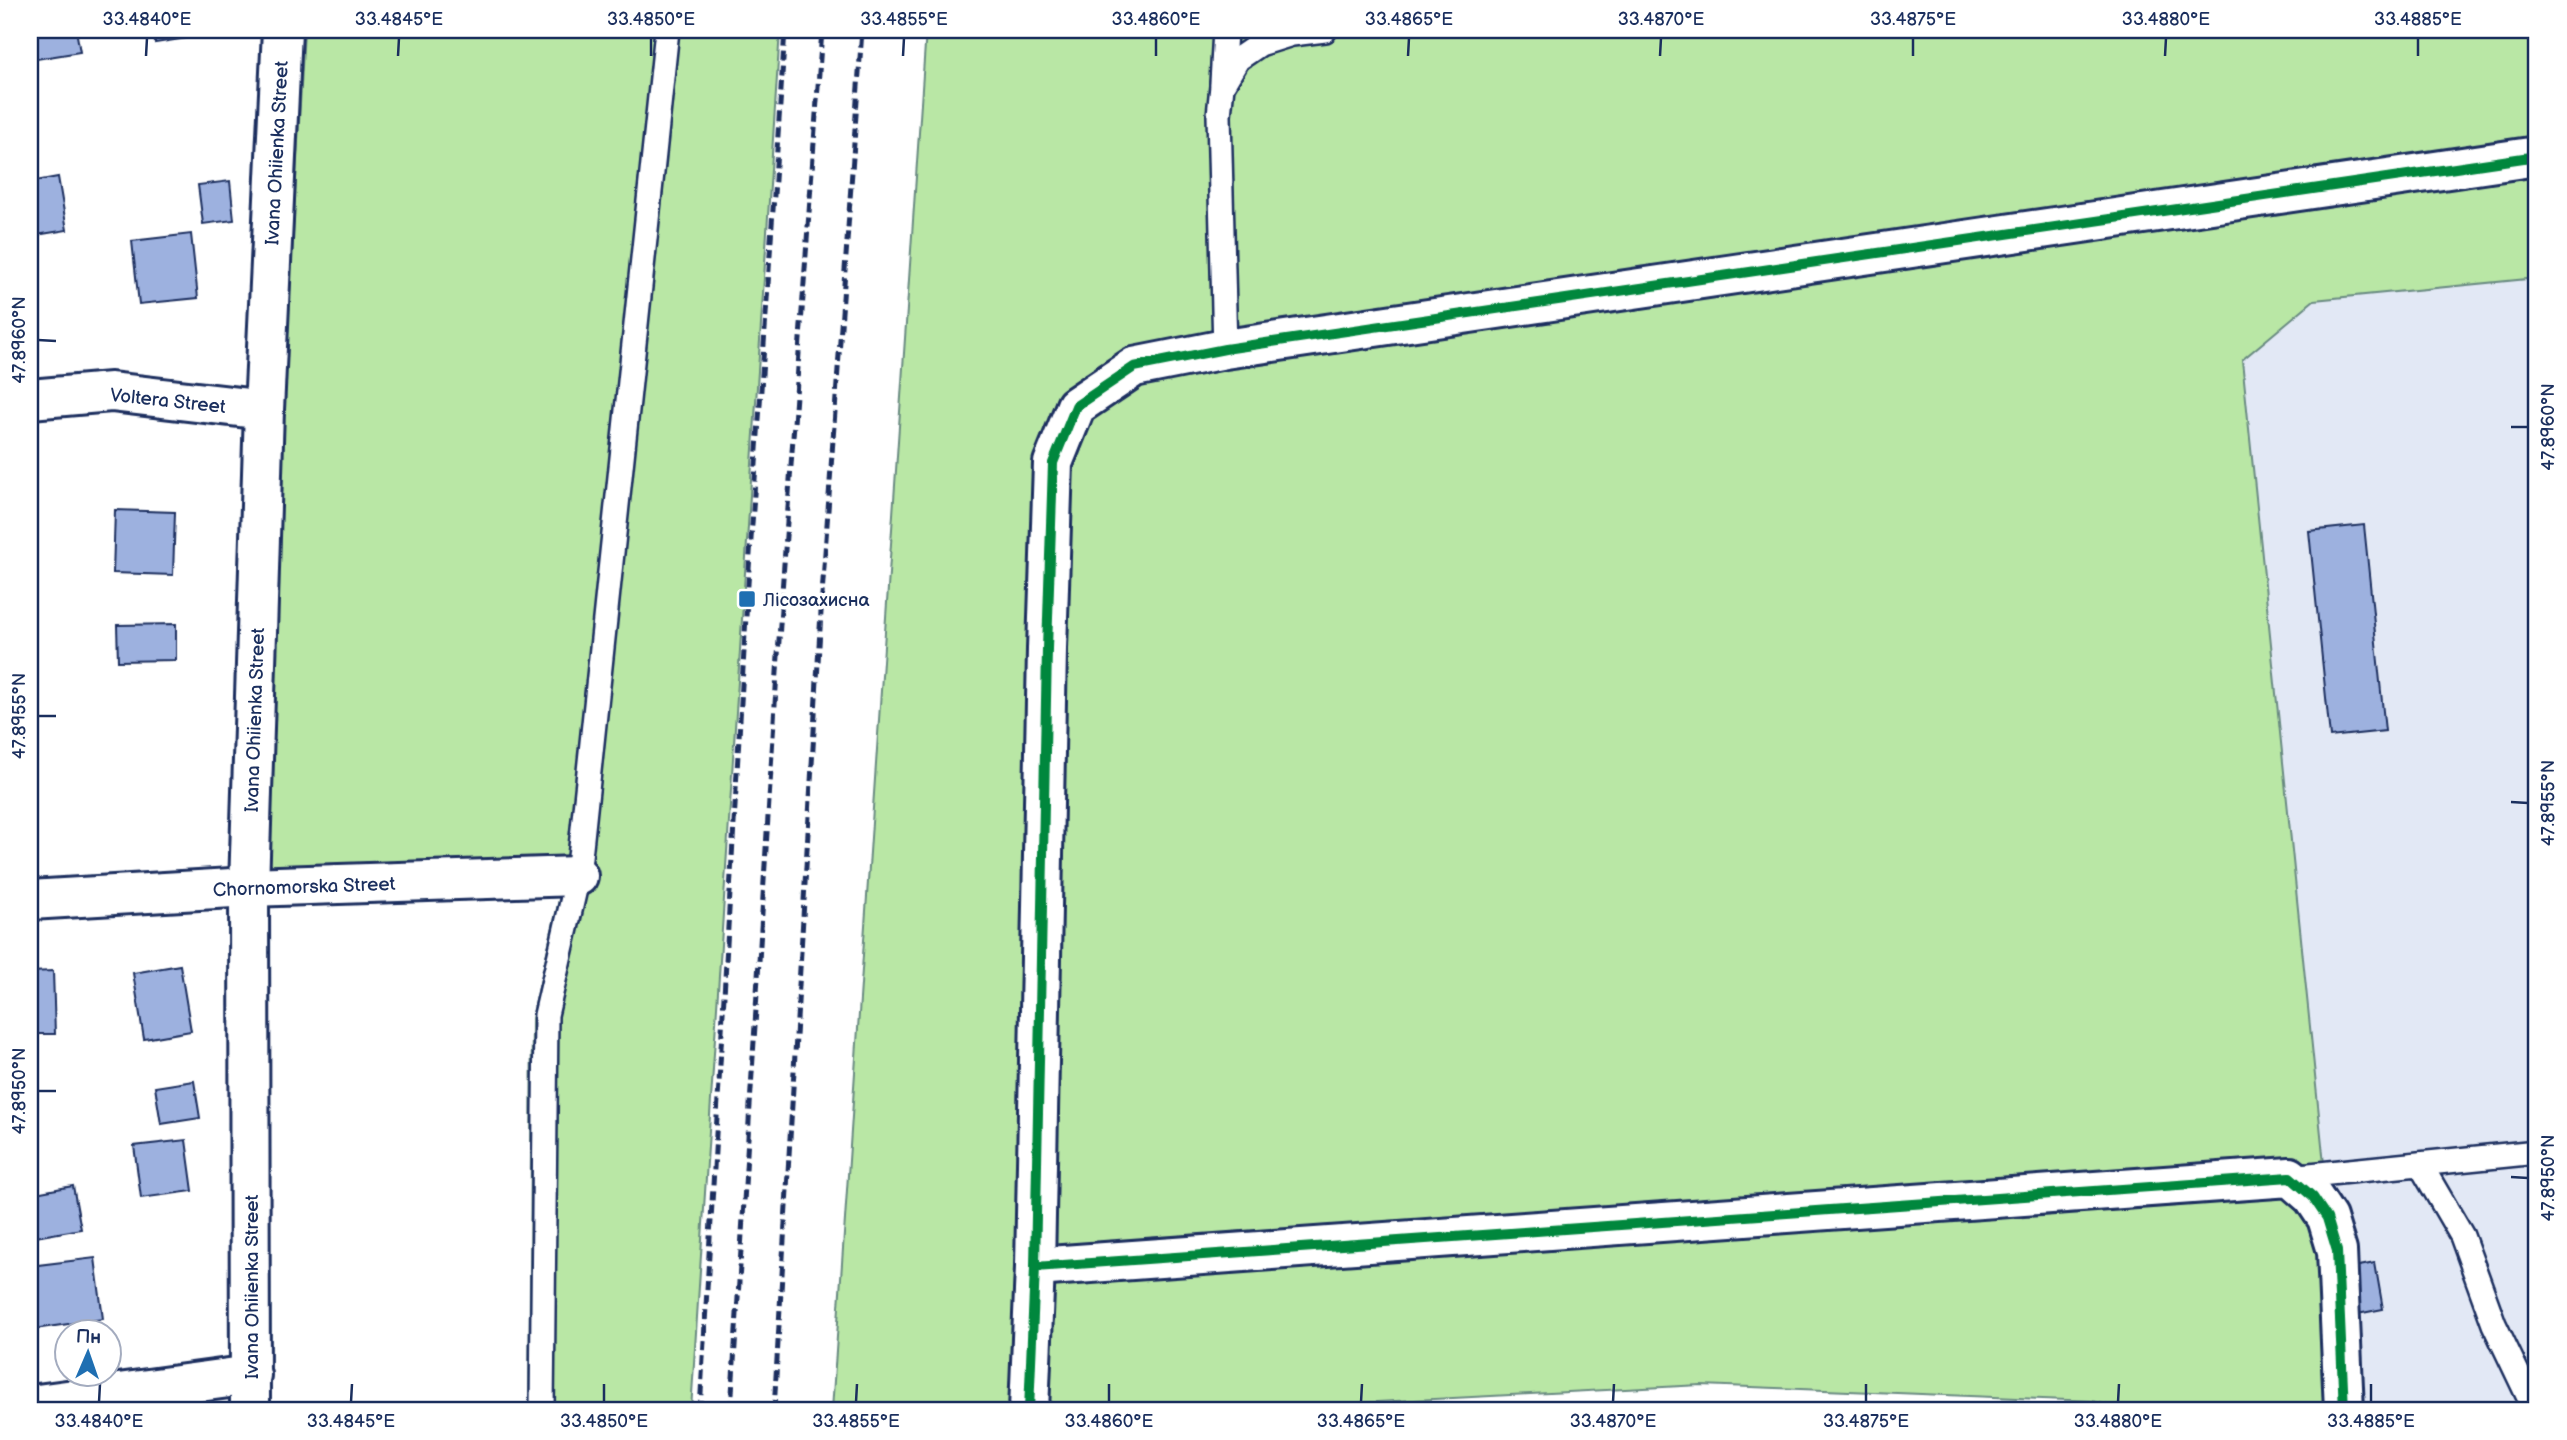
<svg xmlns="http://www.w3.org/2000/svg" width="2567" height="1440" font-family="'Balsamiq Sans',sans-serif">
  <rect width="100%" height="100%" fill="#fff"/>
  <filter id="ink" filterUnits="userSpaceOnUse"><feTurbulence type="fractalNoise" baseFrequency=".0143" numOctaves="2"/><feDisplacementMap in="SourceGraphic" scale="14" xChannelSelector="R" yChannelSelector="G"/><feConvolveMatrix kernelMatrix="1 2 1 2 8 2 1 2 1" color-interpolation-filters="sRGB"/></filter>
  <g filter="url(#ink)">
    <path fill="#e2e8f5" d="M2537,278V1410H2344L2325,1174L2242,360L2314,300Z"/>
    <g fill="#b9e7a5" stroke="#6a8b82" stroke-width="2">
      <path d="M304,30H780L691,1410H529L532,1018L568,860L265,871L285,383Z"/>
      <path d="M926,30H2537V278L2314,300L2242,360L2325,1174L2344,1410H2126L2092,1401L1701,1385L1226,1410H832Z"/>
    </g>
    <g fill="#9db1df" stroke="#1b2f5e" stroke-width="2">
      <path d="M30,30H76L80,52L30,60Z"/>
      <path d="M154,30H199L200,36L155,43Z"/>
      <path d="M58,177L67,230L30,236V182Z"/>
      <path d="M230,181L234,220L203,224L198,185Z"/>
      <path d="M191,234L198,298L139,304L132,241Z"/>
      <path d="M115,510L175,512L173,575L113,573Z"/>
      <path d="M2364,525L2385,731L2330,737L2309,531Z"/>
      <path d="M176,624V660L118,661L117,625Z"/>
      <path d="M180,965L191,1031L144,1039L133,973Z"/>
      <path d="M53,971L55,1034H30V972Z"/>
      <path d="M194,1081L200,1118L161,1124L155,1087Z"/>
      <path d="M186,1140L193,1191L141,1198L134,1146Z"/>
      <path d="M73,1186L81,1229L30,1238V1194Z"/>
      <path d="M95,1258L103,1319L34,1329L30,1299V1266Z"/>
      <path d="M2375,1263L2383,1309L2347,1316L2338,1270Z"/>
    </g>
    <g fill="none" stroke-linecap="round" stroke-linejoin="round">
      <defs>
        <g id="service">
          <path d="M1222,83L1225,30"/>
          <path d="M1225,349L1219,115L1222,86L1238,59L1260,44L1292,34L1325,30"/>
          <path d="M2420,1164L2462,1236L2494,1324L2535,1410"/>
          <path d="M2290,1177L2537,1152"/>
          <path d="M542,1410L546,1015L578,876L667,30"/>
        </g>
        <g id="minor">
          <path d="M30,399L111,392L264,410"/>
          <path d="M30,900L249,887L578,876"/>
          <path d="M1035,1267L2290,1177L2313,1197L2327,1218L2337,1251L2344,1410"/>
          <path d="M30,1405L251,1375"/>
          <path d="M250,1410L249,887L264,410L282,30"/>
          <path d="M1029,1410L1035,1267L1047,649L1053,463L1076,406L1134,367L1225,349L2537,156"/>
        </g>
      </defs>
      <use href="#service" stroke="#1b2f5e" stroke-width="28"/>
      <use href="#minor" stroke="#1b2f5e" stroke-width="44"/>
      <use href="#service" stroke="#fff" stroke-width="23"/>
      <use href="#minor" stroke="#fff" stroke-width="38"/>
      <g stroke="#1b2f5e" stroke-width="5" stroke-dasharray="10 5" stroke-linecap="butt">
        <path d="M700,1410L747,599L785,30"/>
        <path d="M731,1410L782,592L822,30"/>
        <path d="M774,1410L822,595L862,30"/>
      </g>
      <defs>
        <g id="cycleway">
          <path d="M1035,1267L2290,1177L2313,1197L2327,1218L2337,1251L2344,1410"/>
          <path d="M1029,1410L1035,1267L1047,649L1053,463L1076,406L1134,367L1225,349L2537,156"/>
        </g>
      </defs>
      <use href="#cycleway" stroke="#fff" stroke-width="15"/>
      <use href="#cycleway" stroke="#00873e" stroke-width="10"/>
    </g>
  </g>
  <path fill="none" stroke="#1b2f5e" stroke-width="2.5" d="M146,56L147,38M398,56L399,38M651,56V38M903,56L904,38M1156,56V38M1408,56L1409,38M1660,56L1661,38M1913,56V38M2165,56L2166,38M2418,56V38M38,340L56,341M2511,427H2528M38,716H56M2511,802L2528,803M38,1091H56M2511,1177L2528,1178M99,1402L100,1384M351,1402L352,1384M604,1402V1384M856,1402L857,1384M1109,1402V1384M1361,1402L1362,1384M1613,1402L1614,1384M1866,1402V1384M2118,1402L2119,1384M2371,1402V1384"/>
  <rect fill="#1f6fb2" stroke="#fff" stroke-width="2.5" x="738" y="590" width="18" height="18" rx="3.5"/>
  <g text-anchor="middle" stroke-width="7" stroke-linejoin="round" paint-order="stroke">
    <g font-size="19" fill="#1b2f5e" stroke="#fff">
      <text transform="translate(276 153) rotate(-87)" y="7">Ivana Ohiienka Street</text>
      <text transform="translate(168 400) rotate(6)" y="7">Voltera Street</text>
      <text transform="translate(254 720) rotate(-88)" y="7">Ivana Ohiienka Street</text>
      <text transform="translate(304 886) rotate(-2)" y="7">Chornomorska Street</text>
      <text transform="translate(251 1287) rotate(-90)" y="7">Ivana Ohiienka Street</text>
    </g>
    <g font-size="19" fill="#1b2f5e" stroke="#fff" text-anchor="start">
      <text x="763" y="606">Лісозахисна</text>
    </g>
  </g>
  <rect width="2567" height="1440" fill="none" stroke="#fff" stroke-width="77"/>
  <g transform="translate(88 1353) rotate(2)"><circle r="33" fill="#ffffff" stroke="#a4acbf" stroke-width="2"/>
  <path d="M0-5L12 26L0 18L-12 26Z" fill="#1f6fb2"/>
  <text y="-10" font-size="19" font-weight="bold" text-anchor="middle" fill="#1b2f5e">Пн</text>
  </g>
  <rect x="38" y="38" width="2490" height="1364" fill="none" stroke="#1b2f5e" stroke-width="2.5"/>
  <g font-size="18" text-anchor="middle" fill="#1b2f5e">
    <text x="147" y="25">33.4840°E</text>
    <text x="399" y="25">33.4845°E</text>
    <text x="651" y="25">33.4850°E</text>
    <text x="904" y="25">33.4855°E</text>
    <text x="1156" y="25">33.4860°E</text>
    <text x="1409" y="25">33.4865°E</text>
    <text x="1661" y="25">33.4870°E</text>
    <text x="1913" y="25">33.4875°E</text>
    <text x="2166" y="25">33.4880°E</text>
    <text x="2418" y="25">33.4885°E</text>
    <text transform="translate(19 340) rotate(-90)" y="6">47.8960°N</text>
    <text transform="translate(2548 427) rotate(-90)" y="6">47.8960°N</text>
    <text transform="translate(19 716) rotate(-90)" y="6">47.8955°N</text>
    <text transform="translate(2548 803) rotate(-90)" y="6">47.8955°N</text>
    <text transform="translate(19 1091) rotate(-90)" y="6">47.8950°N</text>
    <text transform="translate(2548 1178) rotate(-90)" y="6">47.8950°N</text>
    <text x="99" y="1427">33.4840°E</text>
    <text x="351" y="1427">33.4845°E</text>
    <text x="604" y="1427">33.4850°E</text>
    <text x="856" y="1427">33.4855°E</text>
    <text x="1109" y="1427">33.4860°E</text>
    <text x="1361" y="1427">33.4865°E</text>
    <text x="1613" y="1427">33.4870°E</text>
    <text x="1866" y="1427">33.4875°E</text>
    <text x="2118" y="1427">33.4880°E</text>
    <text x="2371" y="1427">33.4885°E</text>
  </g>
</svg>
